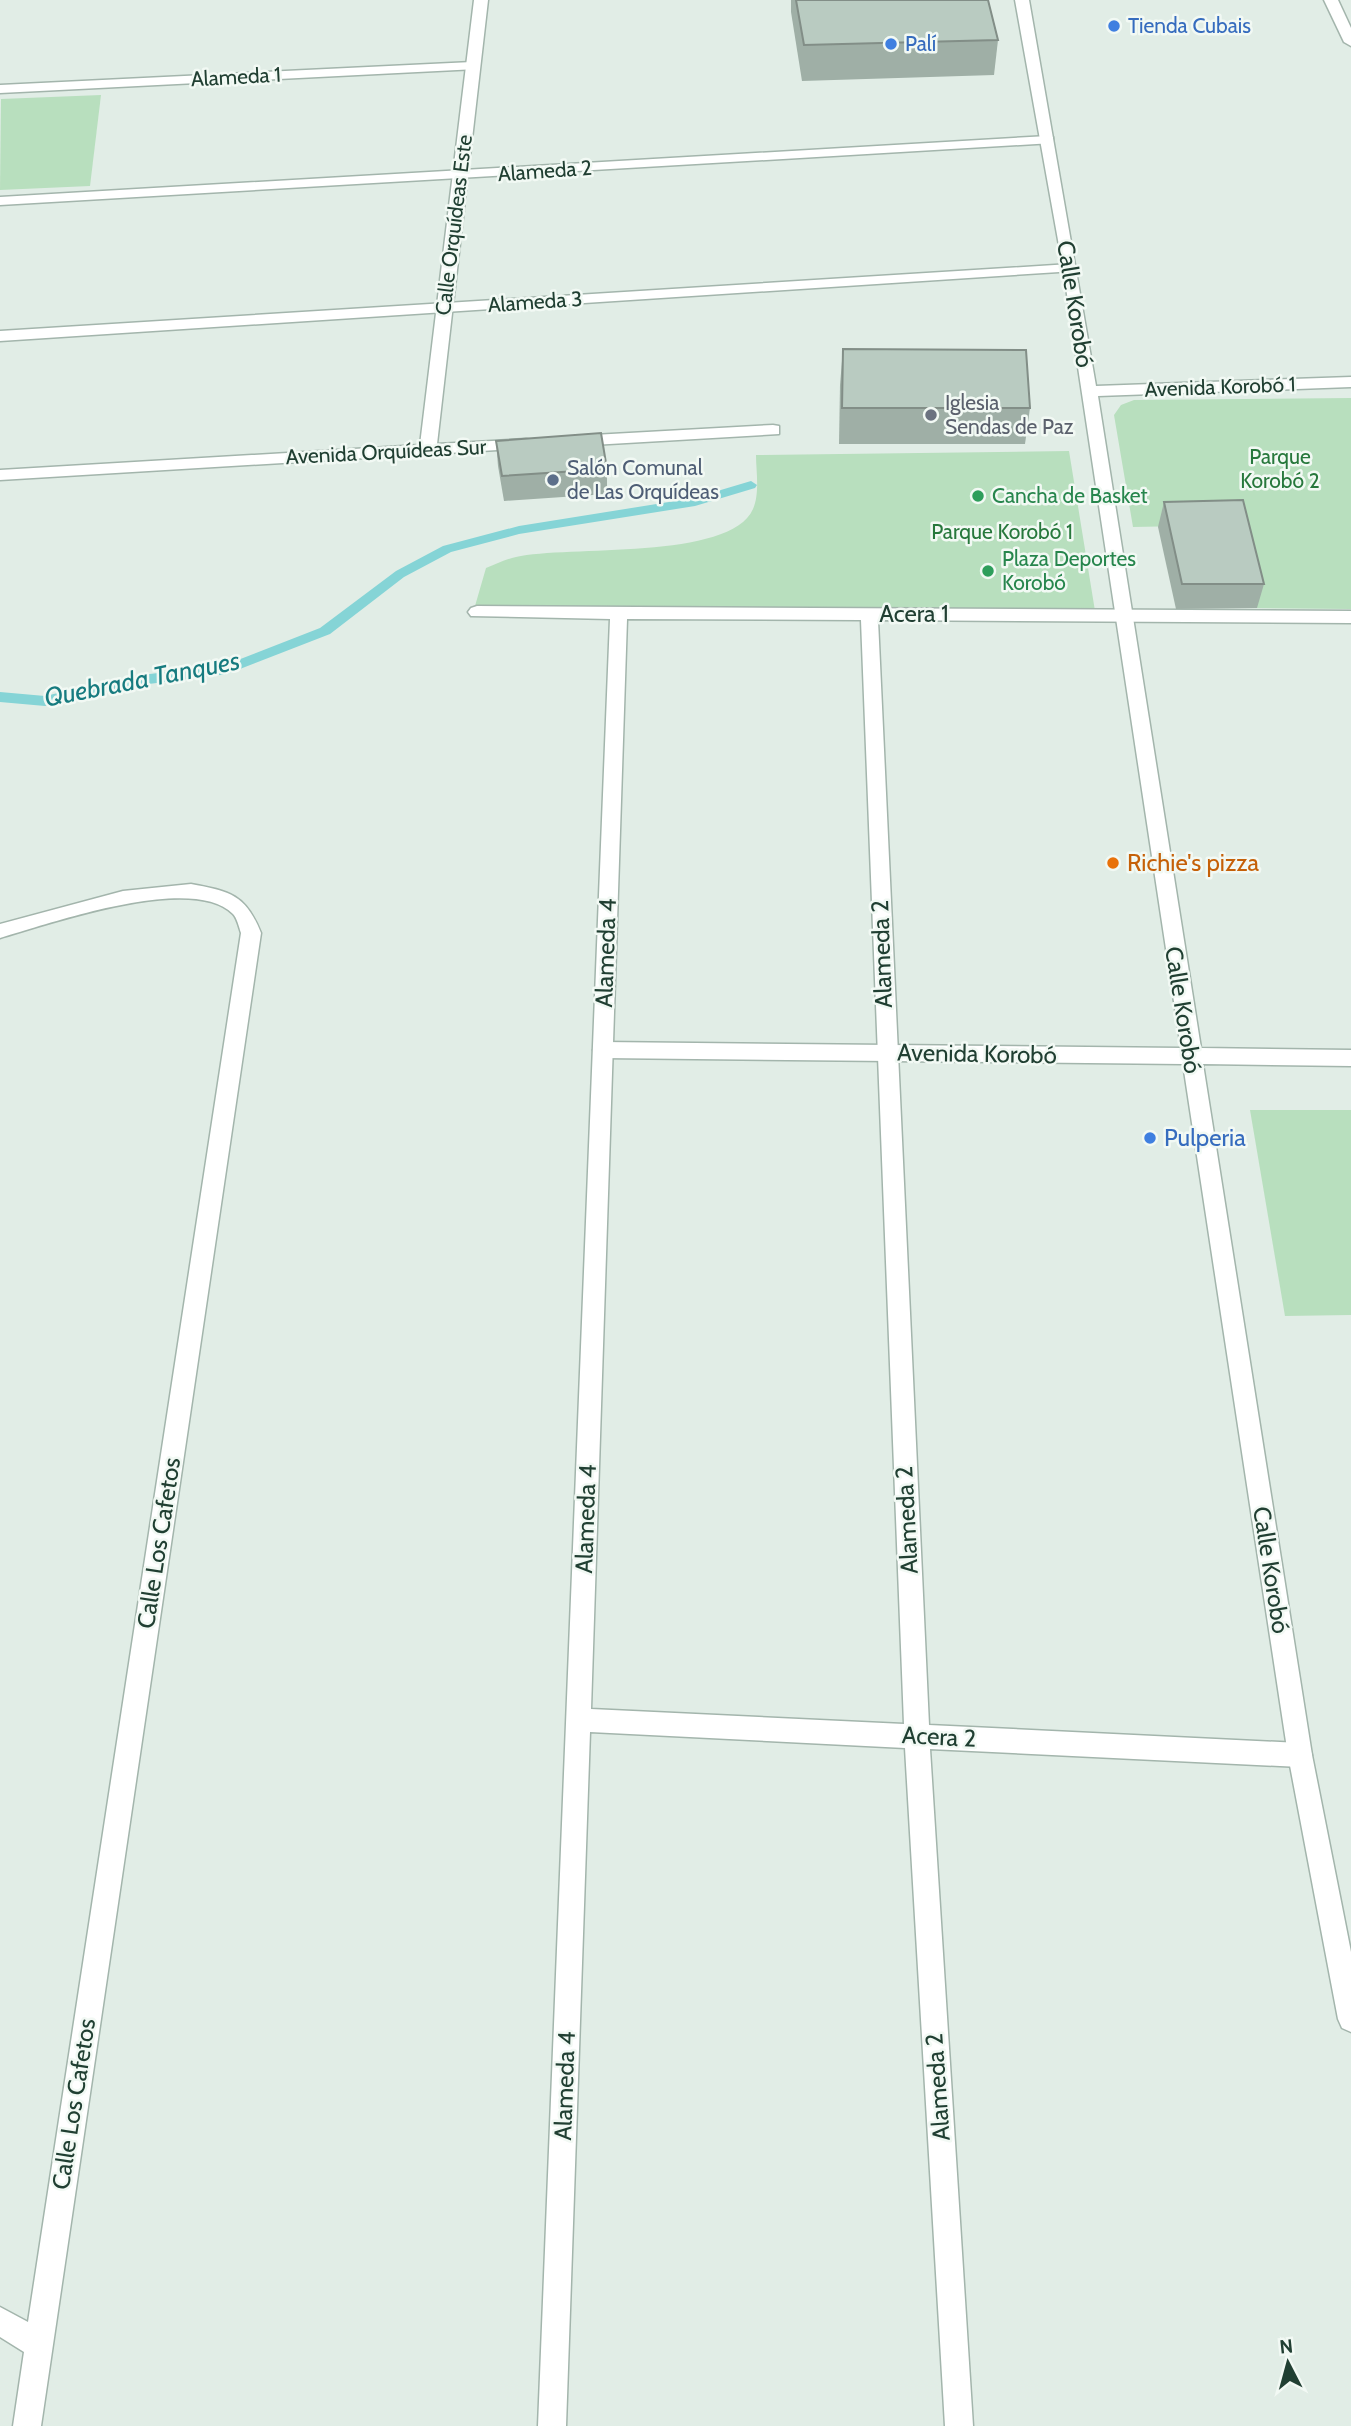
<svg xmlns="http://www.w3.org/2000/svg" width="1351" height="2426" font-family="Cabin,sans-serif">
  <rect width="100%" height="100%" fill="#e1ede6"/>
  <g fill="#b8dfbe">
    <path d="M101,95L90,186L0,190L1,99Z"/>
    <path d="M1351,398V609L1257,608L1236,525L1133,527L1114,415L1121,405L1134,400Z"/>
    <path d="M1069,451L1095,611L475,606L486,568C496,564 506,559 516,557C567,545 730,561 753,509C760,493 756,471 756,455Z"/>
    <path d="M1250,1110H1351V1315L1285,1316Z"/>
  </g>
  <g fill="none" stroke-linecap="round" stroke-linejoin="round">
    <path fill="#85d4d6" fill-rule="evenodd" d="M751,481L757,485L755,488L695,506L519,534L451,552L404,577L330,634L227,674L133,686L45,706L0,702V692L45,696L133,676L225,665L320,628L396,571L443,546L519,526L694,498Z"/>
    <defs>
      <g id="service">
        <path d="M472,62L477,63V69L0,93V85Z"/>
        <path d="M1048,136L1053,137V143L0,205V197Z"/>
        <path d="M1070,264L1077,268L1075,271L0,341V331Z"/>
        <path d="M477,606L1351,611V623L878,620L929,1725L1300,1743L1309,1746L1312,1755L1309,1764L1300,1767L930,1749L973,2426H945L905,1748L590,1732L566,2426H538L610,619L471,616L468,612L471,608ZM627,619L861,620L904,1724L591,1709Z"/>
      </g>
      <g id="minor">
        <path d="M474,0H488L437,444L526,439L532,440V448L0,480V470L420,445Z"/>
        <path d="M1015,0H1029L1096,386L1351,377V387L1098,396L1201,1048L1351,1050V1066L1203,1064L1312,1755L1351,1952V2032L1342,2028L1338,2019L1288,1755L1183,1064L603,1058L596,1056L593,1050L596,1044L603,1042L1181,1048L1063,268Z"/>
        <path d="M1324,0H1338L1351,28V46L1344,42Z"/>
        <path d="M773,425L779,426V434L575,446L567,441L575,436Z"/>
        <path d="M191,884C230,891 246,895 261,933L41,2426H13L24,2352L0,2337V2307L28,2322L241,933C239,927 237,918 233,914C192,873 49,924 0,938V924L123,891Z"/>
      </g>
    </defs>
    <use href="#service" stroke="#a3b5ac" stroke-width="3"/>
    <use href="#minor" stroke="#a3b5ac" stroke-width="3"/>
    <use href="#service" fill="#fff" fill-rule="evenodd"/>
    <use href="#minor" fill="#fff" fill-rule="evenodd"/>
  </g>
  <g fill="#9fafa6">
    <path d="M791,0H988L998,40L994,75L802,81L791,12Z"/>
    <path d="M843,349L1030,408L1025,444H839L840,385Z"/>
    <path d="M496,441L607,469V494L504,501L498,466Z"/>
    <path d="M1164,502L1264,584L1257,608L1176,609L1158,527Z"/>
  </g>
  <g fill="#b9cbc1" stroke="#828e87" stroke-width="2">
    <path d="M796,0H988L998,40L804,45Z"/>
    <path d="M843,349L1026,350L1030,408H842Z"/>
    <path d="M601,433L607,469L502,476L496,441Z"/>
    <path d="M1243,500L1264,584H1182L1164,502Z"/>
  </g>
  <g fill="#3f7fe0" stroke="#f2f9f4" stroke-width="2.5">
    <circle cx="1114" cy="26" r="7"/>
    <circle cx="891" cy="44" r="7"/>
    <circle cx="1150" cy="1138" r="7"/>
  </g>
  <circle fill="#6b7280" stroke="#f2f9f4" stroke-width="2.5" cx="931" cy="415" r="7"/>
  <circle fill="#5c6f8a" stroke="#f2f9f4" stroke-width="2.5" cx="553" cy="480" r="7"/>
  <g fill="#2e9e5b" stroke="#f2f9f4" stroke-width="2.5">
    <circle cx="978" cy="496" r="7"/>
    <circle cx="988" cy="571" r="7"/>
  </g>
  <circle fill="#e8710a" stroke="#f2f9f4" stroke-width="2.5" cx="1113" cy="863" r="7"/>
  <g text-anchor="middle" stroke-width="5" stroke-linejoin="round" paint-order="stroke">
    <g font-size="21" fill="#366cbe" stroke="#f2f9f4" text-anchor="start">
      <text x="1128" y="33">Tienda Cubais</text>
      <text x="905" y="51">Palí</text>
    </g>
    <g font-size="21" fill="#203f32" stroke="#f2f9f4">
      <text transform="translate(236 77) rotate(-3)" y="7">Alameda 1</text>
      <text transform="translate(545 171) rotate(-4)" y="7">Alameda 2</text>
      <text transform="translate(454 225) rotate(-83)" y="7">Calle Orquídeas Este</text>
      <text transform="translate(535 302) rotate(-4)" y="7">Alameda 3</text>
      <text transform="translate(1220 387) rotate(-2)" y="7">Avenida Korobó 1</text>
      <text transform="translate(386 452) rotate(-3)" y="7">Avenida Orquídeas Sur</text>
    </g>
    <g font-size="21" fill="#5b616d" stroke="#f2f9f4" text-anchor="start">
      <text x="945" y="410">Iglesia<tspan x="945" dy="24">Sendas de Paz</tspan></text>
    </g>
    <g font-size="21" fill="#27783c" stroke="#f2f9f4">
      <text x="1280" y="464">Parque<tspan x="1280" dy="24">Korobó 2</tspan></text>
      <text x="1002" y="539">Parque Korobó 1</text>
    </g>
    <g font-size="21" fill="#4e5e75" stroke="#f2f9f4" text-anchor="start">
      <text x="567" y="475">Salón Comunal<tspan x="567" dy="24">de Las Orquídeas</tspan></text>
    </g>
    <g font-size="21" fill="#27864d" stroke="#f2f9f4" text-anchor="start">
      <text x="992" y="503">Cancha de Basket</text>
      <text x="1002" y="566">Plaza Deportes<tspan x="1002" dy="24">Korobó</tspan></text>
    </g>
    <g font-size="24" fill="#203f32" stroke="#f2f9f4">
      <text transform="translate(1075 304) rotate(81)" y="8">Calle Korobó</text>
      <text x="914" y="622">Acera 1</text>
      <text transform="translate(606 953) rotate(-88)" y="8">Alameda 4</text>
      <text transform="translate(882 954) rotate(-92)" y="8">Alameda 2</text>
      <text transform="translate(1183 1010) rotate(81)" y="8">Calle Korobó</text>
      <text transform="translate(977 1054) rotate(1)" y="8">Avenida Korobó</text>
      <text transform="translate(586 1519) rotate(-88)" y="8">Alameda 4</text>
      <text transform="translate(907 1520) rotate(-93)" y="8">Alameda 2</text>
      <text transform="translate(159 1543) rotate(-81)" y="8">Calle Los Cafetos</text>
      <text transform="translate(1271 1570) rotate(81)" y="8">Calle Korobó</text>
      <text transform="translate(939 1737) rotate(3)" y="8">Acera 2</text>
      <text transform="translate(565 2086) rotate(-88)" y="8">Alameda 4</text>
      <text transform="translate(938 2087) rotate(-94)" y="8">Alameda 2</text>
      <text transform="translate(74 2104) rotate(-81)" y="8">Calle Los Cafetos</text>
    </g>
    <g font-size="24" fill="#c56008" stroke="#f2f9f4" text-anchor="start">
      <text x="1127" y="871">Richie's pizza</text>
    </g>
    <g font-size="24" fill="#366cbe" stroke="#f2f9f4" text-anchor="start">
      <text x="1164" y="1146">Pulperia</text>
    </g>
    <g font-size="26" font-style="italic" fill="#167b7f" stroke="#f2f9f4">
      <text transform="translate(142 679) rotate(-11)" y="9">Quebrada Tanques</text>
    </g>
  </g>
  <g transform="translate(1288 2363) rotate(354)" stroke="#f2f9f4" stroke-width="5" paint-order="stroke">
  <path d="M0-5L12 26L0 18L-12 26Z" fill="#203f32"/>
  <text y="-10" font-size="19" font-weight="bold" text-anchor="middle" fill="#203f32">N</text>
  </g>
</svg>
